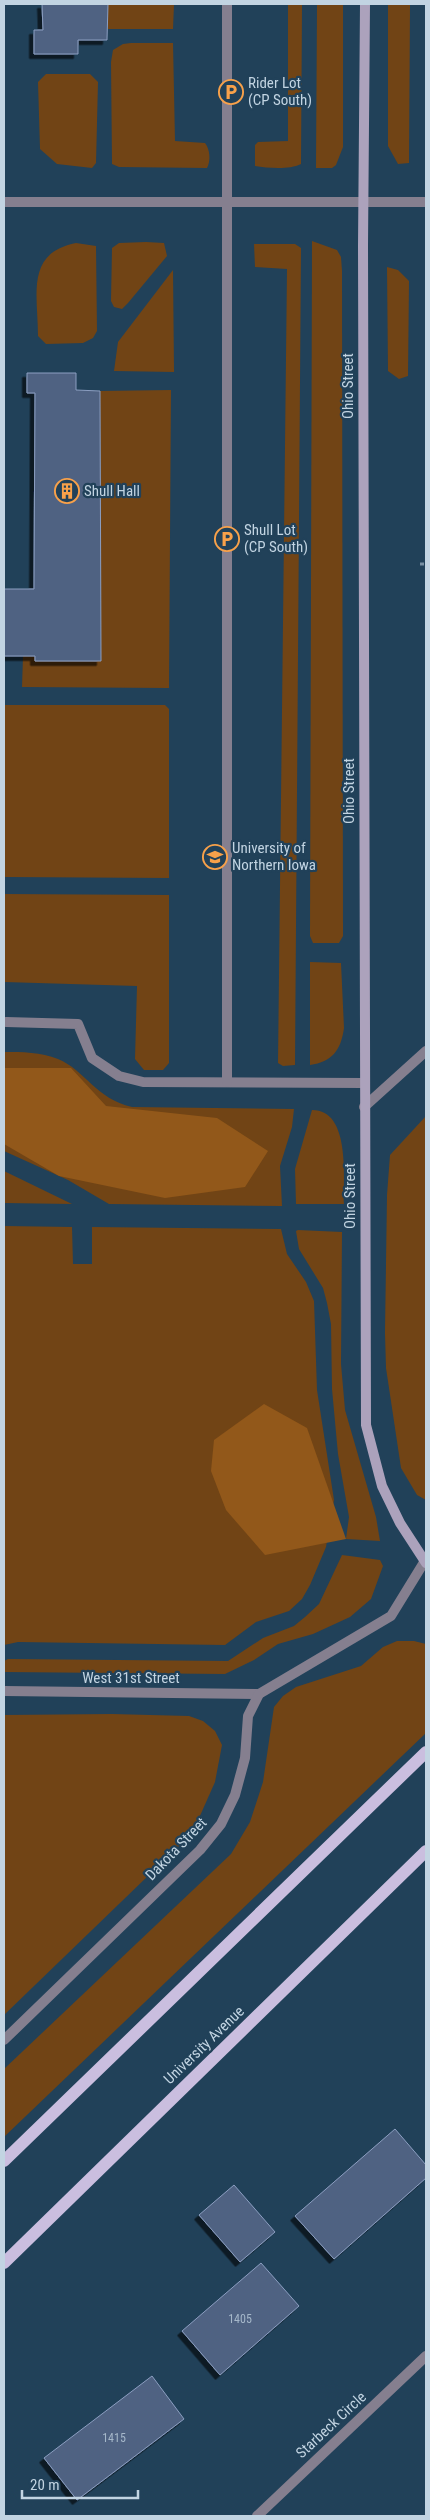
<svg xmlns="http://www.w3.org/2000/svg" width="430" height="2520" font-family="'Roboto Condensed',sans-serif">
  <defs>
    <filter id="shadow"><feDropShadow dx="-4.5" dy="4.5" stdDeviation="0" flood-color="#0009"/></filter>
  </defs>
  <rect width="100%" height="100%" fill="#214159"/>
  <g fill="#714415">
    <path d="M108,4H174L173,29H108Z"/>
    <path d="M288,4H302L301,164C289,170 268,168 255,166V145L258,142L288,141Z"/>
    <path d="M317,4H343V147L336,165L332,168H316Z"/>
    <path d="M388,4H410L409,163L398,164L388,146Z"/>
    <path d="M131,43H173L175,141L205,143C210,149 211,161 207,168L119,167L112,164L111,62L113,50L123,44Z"/>
    <path d="M46,74H90L98,82L96,163L92,168L57,164L40,149L38,82Z"/>
    <path d="M312,241L337,250L341,257L342,271L343,936L339,943H313L310,936Z"/>
    <path d="M146,242L164,243L167,256L128,303L122,309L114,307L111,301L112,248L119,243Z"/>
    <path d="M76,243L96,246L97,331L93,338L83,343L46,344L38,336C38,295 25,253 76,243Z"/>
    <path d="M254,244H295L301,248L295,1065L283,1066L278,1063L287,269L255,267Z"/>
    <path d="M387,267L398,270L409,281L408,376L399,379L388,371Z"/>
    <path d="M173,270L174,372L114,371L118,342Z"/>
    <path d="M171,390L169,688L22,687L23,656L101,660L100,391Z"/>
    <path d="M4,705H165L169,709V878L4,877Z"/>
    <path d="M4,894L169,895V1063L163,1070H144L135,1059L137,986L4,982Z"/>
    <path d="M310,962L341,963L344,1028C341,1050 332,1062 310,1065Z"/>
    <path d="M4,1052C22,1052 41,1052 58,1059C85,1070 96,1099 132,1107L294,1109L292,1127L280,1166L282,1206L109,1204L68,1180L4,1151Z"/>
    <path d="M312,1110C351,1110 343,1178 344,1204H296L295,1169Z"/>
    <path d="M426,1116V1500L417,1495L401,1468L386,1368L385,1333L387,1195L390,1155Z"/>
    <path d="M4,1171L72,1204L4,1203Z"/>
    <path d="M4,1226L72,1227L73,1264H92V1227L281,1229L287,1254L306,1282L314,1301L317,1390L334,1500L326,1547L310,1585L302,1599L289,1611L256,1622L225,1645L18,1642L4,1645Z"/>
    <path d="M298,1230L342,1232L341,1364L345,1410L376,1517L380,1541L346,1539L349,1517L338,1454L332,1389L331,1324L327,1303L323,1288L299,1249L296,1231Z"/>
    <path d="M342,1555L380,1560L383,1566L371,1599L350,1617L313,1634L278,1644L254,1660L225,1674L4,1672V1661L8,1659L228,1661L263,1638L294,1626L305,1617L319,1604Z"/>
    <path d="M397,1641H414L426,1644V1733L4,2137V2069L231,1854L250,1822L263,1782L274,1707L283,1696L296,1687L361,1666L383,1647Z"/>
    <path d="M112,1714L189,1716L203,1721L215,1731L222,1745L215,1782L195,1827L179,1846L4,2015V1715Z"/>
  </g>
  <g fill="#92581a">
    <path d="M4,1068H71L106,1106L217,1118L268,1151L245,1187L165,1198L59,1176L4,1144Z"/>
    <path d="M264,1404L307,1428L346,1539L265,1555L226,1510L211,1471L214,1440Z"/>
  </g>
  <g fill="#506282" stroke="#8b9ec1" filter="url(#shadow)">
    <path d="M42,4H108L107,40H78V54H34V30H43Z"/>
    <path d="M27,373H76V390L100,391L101,661H35V656H4V589H34L35,393H27Z"/>
    <path d="M395,2129L426,2165V2178L334,2259L295,2216Z"/>
    <path d="M234,2185L275,2232L240,2262L199,2215Z"/>
    <path d="M261,2263L299,2306L220,2375L182,2331Z"/>
    <path d="M152,2376L184,2419L77,2500L44,2458Z"/>
  </g>
  <g fill="none" stroke-linecap="round" stroke-linejoin="round">
    <path stroke="#7991a4" stroke-width="3" stroke-dasharray="4 2.5" stroke-linecap="butt" d="M420,564H426"/>
    <g stroke="#857f8f" stroke-width="10">
      <path d="M4,202H364"/>
      <path d="M6,1022L78,1024L92,1058L119,1076L143,1082L364,1083"/>
      <path d="M227,1082V4"/>
      <path d="M364,1107L426,1051"/>
      <path d="M4,1691L259,1694"/>
    </g>
    <g stroke="#857f8f" stroke-width="10">
      <path d="M364,202H426"/>
      <path d="M4,2040L200,1850L221,1824L235,1795L245,1758L248,1716L259,1694L391,1616L426,1559"/>
      <path d="M257,2516L426,2356"/>
    </g>
    <path stroke="#aca2bc" stroke-width="10" d="M365,4L363,245L366,1425L382,1486L400,1523L426,1563"/>
    <g stroke="#cabedf" stroke-width="12">
      <path d="M4,2161L426,1752"/>
      <path d="M4,2263L426,1851"/>
    </g>
  </g>
  <defs>
    <symbol id="parking-ring" viewBox="-11 -11 22 22"><circle r="9.5" fill="#214159" stroke="#f8a14a" stroke-width="1.5"/><path d="M-3.5-5.5H1a3.5 3.5 0 0 1 0 7H-1V5.5H-3.5ZM-1-3.4V-.6H.8a1.4 1.4 0 0 0 0-2.8Z" fill="#f8a14a"/></symbol>
    <symbol id="building-ring" viewBox="-11 -11 22 22"><circle r="9.5" fill="#214159" stroke="#f8a14a" stroke-width="1.5"/><path d="M-4-6H4V6H1V3H-1V6H-4ZM-2.5-4.3h1.7v1.8h-1.7ZM.8-4.3h1.7v1.8H.8ZM-2.5-1h1.7V.8h-1.7ZM.8-1h1.7V.8H.8Z" fill="#f8a14a"/></symbol>
    <symbol id="university-ring" viewBox="-11 -11 22 22"><circle r="9.5" fill="#214159" stroke="#f8a14a" stroke-width="1.5"/><path d="M0-5L7-2L0 1L-7-2ZM-4 1L0 2.5L4 1V4Q0 6-4 4Z" fill="#f8a14a"/></symbol>
  </defs>
  <g fill-rule="evenodd">
    <use href="#parking-ring" x="217" y="78" width="28" height="28"/>
    <use href="#building-ring" x="53" y="477" width="28" height="28"/>
    <use href="#parking-ring" x="213" y="525" width="28" height="28"/>
    <use href="#university-ring" x="201" y="843" width="28" height="28"/>
  </g>
  <g text-anchor="middle" stroke-width="4.5" stroke-linejoin="round" paint-order="stroke">
    <g font-size="12" fill="#a6b8ca">
      <text x="240" y="2323">1405</text>
      <text x="114" y="2442">1415</text>
    </g>
    <g font-size="15" fill="#c2d4e2" stroke="#214159" text-anchor="start">
      <text x="248" y="88">Rider Lot<tspan x="248" dy="17">(CP South)</tspan></text>
      <text x="84" y="496">Shull Hall</text>
      <text x="244" y="535">Shull Lot<tspan x="244" dy="17">(CP South)</tspan></text>
      <text x="232" y="853">University of<tspan x="232" dy="17">Northern Iowa</tspan></text>
    </g>
    <g font-size="15" fill="#c2d4e2" stroke="#214159">
      <text transform="translate(348 386) rotate(-90)" y="5">Ohio Street</text>
      <text transform="translate(349 791) rotate(-90)" y="5">Ohio Street</text>
      <text transform="translate(350 1196) rotate(-90)" y="5">Ohio Street</text>
      <text x="131" y="1683">West 31st Street</text>
      <text transform="translate(176 1849) rotate(-46)" y="5">Dakota Street</text>
      <text transform="translate(204 2045) rotate(-44)" y="5">University Avenue</text>
      <text transform="translate(331 2425) rotate(-43)" y="5">Starbeck Circle</text>
    </g>
  </g>
  <rect width="430" height="2520" fill="none" stroke="#c2d4e2" stroke-width="10"/>
  <path d="M22 2490v8h116v-8" fill="none" stroke="#c2d4e2" stroke-width="2.5"/>
  <text x="30" y="2490" font-size="15" fill="#c2d4e2" stroke="#214159" stroke-width="4" paint-order="stroke">20 m</text>
</svg>
